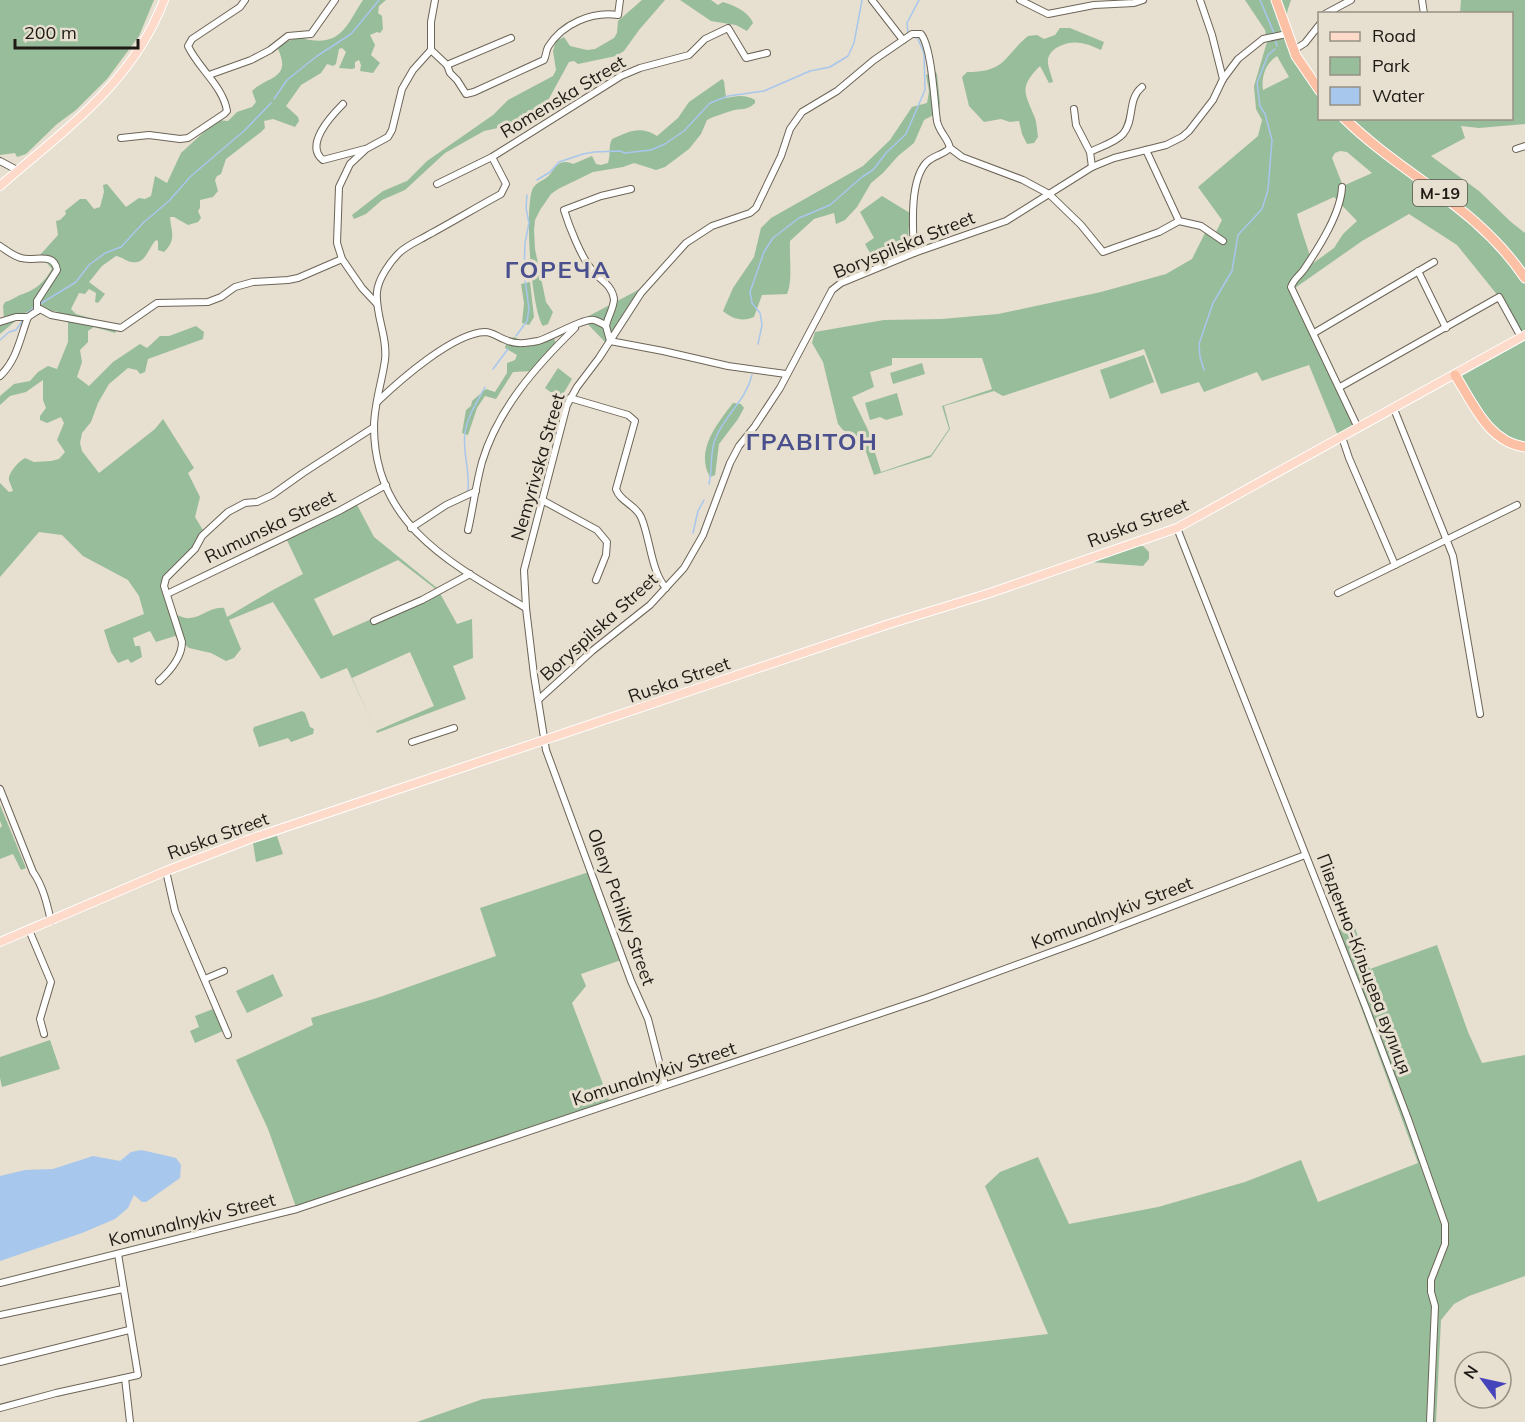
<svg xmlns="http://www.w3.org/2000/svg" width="1525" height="1422" font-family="Mulish,sans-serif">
  <rect width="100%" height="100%" fill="#e7dfcf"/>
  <g fill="#98bd9b" fill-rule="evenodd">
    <path d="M0,0H154L139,36L107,79L76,110L57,124L26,154L17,157L15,153L0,155Z"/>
    <path d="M363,0H386L379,6L378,13L382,16L383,29L380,33L377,32L370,35L375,45L371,55L380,63L373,73L360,71L361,65L359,60L355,62V68L352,69L339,68L346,52L342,48L339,49L336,64L333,66L327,64L321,73L301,85L286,106L298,117L299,121L295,127L273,119L264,121L265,128L261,132L226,159L221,174L217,176L215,180L218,191L213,197L200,200V208L198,211L201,218L198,222L188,225L174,217H170C171,232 177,239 164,252L158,250V241L156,240C148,248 146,265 131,262C126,261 122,257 116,256L102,266L89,282L105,294L98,303L95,302L96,293L89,289L85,294L79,293L71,309L76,314L119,326L115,333L94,327L88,331V342L80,350L82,362L77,377L89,386L113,362L140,344L147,348L160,336H169L196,326L204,332L203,339L148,359L145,372L140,374L137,370L128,368L109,384L98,403L91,422L82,433L80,443L82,451L99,473L155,429L163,419L194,468L188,473L200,497L195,517L206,535L194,555L166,580V586L161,589L170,612C176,614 184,619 190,618C203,617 211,606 224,608L227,617L271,591L303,574L284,534L354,499L374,537L437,588L457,624L472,619L473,658L453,666L466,699L377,733L347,668L321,679L273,602L229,620L241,649L234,658L226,661L211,653L189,648L175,636L156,642L150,631L133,638L135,646H140L142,657L131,663L128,659L118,663L111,652L104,630L144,614L139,596L128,580L83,556L62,535L39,532L0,577V483L9,492L13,491C12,487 10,484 9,480C8,473 19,461 25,458L34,462L51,461L59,459L65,452L57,440L64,423L61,417L47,423L40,420V416L46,408L43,400V380L26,392L10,396L0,405V396L14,384L30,381L38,372L48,366L57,369L68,342V320L56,311H47L39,306L25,313L0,334V323L4,319L3,306L5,302C13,300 16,296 23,294C37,289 44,282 52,269L40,255L58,235L56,221L60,220L66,214L65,211L80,199H86L94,209L100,207L104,192L103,185L107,184L126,207L139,198L145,199L151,196L155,176L167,183L181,153L217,120L228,121L237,112L252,107L256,102L252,91C268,76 292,79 278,49L283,43C289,42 294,37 301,38C304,38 307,40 310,40C343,45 348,22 363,0ZM398,560L437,590L333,636L314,599ZM410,652L434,706L376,731L352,678Z"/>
    <path d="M642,0H665L639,30L624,51L616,56L578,64L574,61L569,62L545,106L539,104L529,115L498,128L484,131L445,153L405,190L382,200L366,214L354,219L352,215L383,191L407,181L427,161L493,115L508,100L553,76L556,70L553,51L556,41L564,37L570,46L587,50L595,49L614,38L617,33L618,21Z"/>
    <path d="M680,0H711L718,5L723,2C735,6 748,11 753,23L747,31L736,25L711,21Z"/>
    <path d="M1245,0H1291C1290,4 1287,10 1287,14C1286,37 1306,64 1319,79L1320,118H1512V14L1460,13L1461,0H1525V124L1479,128L1461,126L1465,138L1431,156L1479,191L1511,222L1525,233V448L1500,439L1454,374L1521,336L1499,297L1457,245L1409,214L1362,241L1295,288L1358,427L1339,438L1309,365L1262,381L1257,372L1204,392L1199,382L1161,394L1144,349L1003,396L994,391L944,406L950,429L931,457L874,475L862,440L843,430L838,424L823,362L812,343L815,332L884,320L942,319L998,314L1101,292L1166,274L1192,259L1208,227L1216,232L1222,220L1198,187L1258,136L1262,120L1256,109L1254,86L1267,42L1265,30ZM1277,56L1289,77L1263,90C1261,76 1266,63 1277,56ZM1340,151L1347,152L1372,173L1343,186L1332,158L1335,153ZM1334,197L1357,221L1343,234L1334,248L1312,264C1308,247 1301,231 1297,214ZM892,358H982L992,389L942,406L949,429L931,455L881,472L868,430L852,397L874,387L870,372L892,365Z"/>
    <path d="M1060,28H1070L1104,42L1101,50C1084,42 1072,39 1056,48C1052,51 1049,54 1048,59C1047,66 1052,76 1053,82L1049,83L1040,66C1018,88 1025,93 1035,118C1037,124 1037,131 1038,137L1034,143L1027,144L1022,134L1019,121L1010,122L1001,119L984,122L969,106L962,77L967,72C1006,72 1003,57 1028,36L1037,35L1044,39L1055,35Z"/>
    <path d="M935,71L937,74L940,103L939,112L924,120L914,143L898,156L883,173L871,183L857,207L845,220L836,224L834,213L814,219L790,241C789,257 793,281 787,294L762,295L754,317C743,322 732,319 723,311L733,288L754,257L761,228L771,218L863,166L890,140L912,107L927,103L929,91L926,75Z"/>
    <path d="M722,79L724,81L726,98C736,96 745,94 755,100V103C747,111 741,108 731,111C723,114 714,116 707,120L701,134L689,149L665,167L656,170L634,163L623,167L593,172L558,189L551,194L540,210L535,220L534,230L535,249L546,302L553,312L548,324L543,326C531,310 524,205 533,188C537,181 547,180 551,173C557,164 562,159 573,164L592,156L596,164L601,165L608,163C611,154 608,147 612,139C629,132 639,125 657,136L678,118L689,102Z"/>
    <path d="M882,196L910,213L907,251L876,264L865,244L874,238L860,212Z"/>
    <path d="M530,282L534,317L529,325L522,323L524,303L521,284Z"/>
    <path d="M642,288L605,342L583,319Z"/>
    <path d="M513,337L517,338V345L535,343L554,338L556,344L533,371L513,372L496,399L485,396L477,408L468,435L462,433L466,410L471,406L472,401L486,389L495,392L507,373V363L515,360L517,355L505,348L506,344Z"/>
    <path d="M1144,355L1154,382L1110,399L1100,370Z"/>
    <path d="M922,363L925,374L893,384L890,373Z"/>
    <path d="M558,368L572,379L560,399L545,388Z"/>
    <path d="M897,393L903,415L886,420L880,417L870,420L865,403Z"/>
    <path d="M733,403L741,404L744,408L738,419L719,444L715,475L710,477C695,450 717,424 733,403Z"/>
    <path d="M1137,546H1143L1149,552V559L1143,566L1091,562Z"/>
    <path d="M302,711L305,713L310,727L314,729L313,734L291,742L288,738L259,747L253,730L254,727Z"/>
    <path d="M0,805L26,868L21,870L13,854L0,859V828L2,826L0,821Z"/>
    <path d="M277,836L283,854L256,862L253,843Z"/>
    <path d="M592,871L624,959L581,974L586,986L572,1003L611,1105L297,1210L268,1129L236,1060L313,1025L311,1018L380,997L496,956L480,908Z"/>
    <path d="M1354,925L1370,969L1437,945L1468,1032L1482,1063L1525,1055V1276L1469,1296L1454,1304L1441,1320L1436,1422H417L483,1399L1048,1334L985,1186L1000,1172L1038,1157L1069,1224L1158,1207L1245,1182L1301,1160L1318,1202L1418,1163L1333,931Z"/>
    <path d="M273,974L283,996L247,1013L236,991Z"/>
    <path d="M213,1009L223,1031L195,1043L190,1031L199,1027L195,1016Z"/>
    <path d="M50,1040L60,1069L2,1087L0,1078V1057Z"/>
  </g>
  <path fill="#a8c7ec" d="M141,1150L168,1156L176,1158L181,1165L180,1178L146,1202H142L134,1195L128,1208L115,1219L82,1233L0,1261V1176L25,1170L53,1169L93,1156L120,1161L131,1152Z"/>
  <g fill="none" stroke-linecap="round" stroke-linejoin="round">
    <g stroke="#a8c7ec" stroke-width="1.5">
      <path d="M1260,0L1274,33"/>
      <path d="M908,33L907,23L919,0"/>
      <path d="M1275,39L1277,46"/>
      <path d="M274,99L287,80L317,56L351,34L379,0"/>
      <path d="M537,180L550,172L559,162L583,154L594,152L620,151L625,153L651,150L665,144L684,131L710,103L728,96L764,91L810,71L830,67L848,56L854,43L862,0"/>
      <path d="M40,304L76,282L89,265L105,253L121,247L144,222L169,201L191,176L245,130L271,103"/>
      <path d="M26,314L33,308"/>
      <path d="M516,336L527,321L529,309L524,272L525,243L529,223L526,208L527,195"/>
      <path d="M0,340L9,332L16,330L23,320"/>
      <path d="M758,344L762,325L760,313L752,303L750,292L764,252L773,238L799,218L830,205L862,177L873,170L886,153L906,134L925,90L924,53L917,37L915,38"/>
      <path d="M493,369L508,349"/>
      <path d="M1204,370L1200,357L1199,344L1213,303L1232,271L1238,235L1262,209L1268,190L1272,140L1265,114L1260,106L1257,83L1268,55L1275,49"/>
      <path d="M709,484C713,468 709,452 716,437C726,414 746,400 752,375"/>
      <path d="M468,490C470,470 462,450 465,432C468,415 477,402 485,387"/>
      <path d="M693,533L698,511L704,500"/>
    </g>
    <defs>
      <g id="minor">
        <path d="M872,0L903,40"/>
        <path d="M1020,0L1048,14L1094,5L1134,3L1143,0"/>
        <path d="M1200,0L1212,35L1223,79"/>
        <path d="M1422,0L1424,14"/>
        <path d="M1325,14L1351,0"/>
        <path d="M431,50L447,65L511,38"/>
        <path d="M1294,50L1305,43L1320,24"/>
        <path d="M447,65L450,73L457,80L466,94L474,92L544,60C546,56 546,51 548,47C562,24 592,11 618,15L620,0"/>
        <path d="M209,75L251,60L270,50L288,36L311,34L335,0"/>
        <path d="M343,104C331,116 304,145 323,160L365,149"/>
        <path d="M1074,109L1076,125L1090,152L1092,167"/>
        <path d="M121,138L149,135L180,139L188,138L224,114L227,111C223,86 198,68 188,46L192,39L240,7L245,0"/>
        <path d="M1516,149L1525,146"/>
        <path d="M1146,150L1179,221L1201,226L1223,241"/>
        <path d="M1090,152C1100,147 1116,142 1123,134C1135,120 1127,99 1142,87"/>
        <path d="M492,157L506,184L501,194C477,207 454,221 430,234C420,240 407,245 399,253C390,262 378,279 377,292C375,315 388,337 385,360C382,382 374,404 374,427C374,525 453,565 526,608"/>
        <path d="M0,161L17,170"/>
        <path d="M437,184L492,157L621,76L640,68L689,55L705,39L728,28L746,58L767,53"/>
        <path d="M1342,187C1341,213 1319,247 1305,268C1300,276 1294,278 1291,287L1358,428"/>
        <path d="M0,246C6,250 13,256 21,258C34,262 54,251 57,270L37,301V311"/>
        <path d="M914,253C913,229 909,182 926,163C932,156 943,155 950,148"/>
        <path d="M1418,271L1446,328"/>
        <path d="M377,304L362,288L342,259L337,243L339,187L350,164L366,149L388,137L392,130L402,89L413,70L431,50V22L435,0"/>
        <path d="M37,311L40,309L51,315L121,328L157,303L208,302L221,297L235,287L253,282L288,280L298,278L342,259"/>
        <path d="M0,322L16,317H28"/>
        <path d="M606,326C607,318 614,308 614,299C612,284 599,280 592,270C581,257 569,226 564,210L601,196L631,189"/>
        <path d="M1314,333L1434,262"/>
        <path d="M0,376C17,360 20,338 28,317L37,311"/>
        <path d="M1340,387L1499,297L1521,337"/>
        <path d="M570,398L628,415L635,421L616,489C620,502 635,504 641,517C650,537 651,572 666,588"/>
        <path d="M377,402C399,381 453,333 485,332C493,332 499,338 506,340C516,345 527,343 538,341C552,337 583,318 594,320C598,321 603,324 606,326L610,341L663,351L728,366L786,374"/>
        <path d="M1394,409L1453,556L1480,714"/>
        <path d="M1342,437L1349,458L1395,565"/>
        <path d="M542,500L597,530L607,542L606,555L596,580"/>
        <path d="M411,528L446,505L476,491"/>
        <path d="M1177,528L1366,1008L1408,1119L1445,1224V1244L1431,1280V1292L1435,1306L1430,1422"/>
        <path d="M468,530C473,508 476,484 482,462C498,409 536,366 575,328"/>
        <path d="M1338,593L1517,505"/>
        <path d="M167,594L339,511L386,485"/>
        <path d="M374,621L422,600L470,574"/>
        <path d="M159,681C170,671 182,658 182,642L164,586L166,578L195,549L202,536L228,512L245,503L257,502L272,495L303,473L374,427"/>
        <path d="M538,700L592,651L650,605L684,568L703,535L730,463L739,446L755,426L780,388L832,290L841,283L914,253L1006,221L1092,167L1114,158L1166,145L1182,137L1189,131L1213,100L1223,79L1238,59L1263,39L1287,34"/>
        <path d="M412,742L454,728"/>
        <path d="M0,789L33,872C43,886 47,904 51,921"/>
        <path d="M166,871L175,911L228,1035"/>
        <path d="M29,930L51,982L40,1019L44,1034"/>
        <path d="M205,979L224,971"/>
        <path d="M665,1085L648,1019L631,981L546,750L534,675L526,608L524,570L567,405L577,387L599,358L641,293L686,243L712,226L750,213L756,208L781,156L790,129L802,112L837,91L874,60L912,34H921C932,48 934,101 937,121C939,132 948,138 950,148L962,157L1023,180L1049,194L1081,225L1103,252L1159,232L1179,221"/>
        <path d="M0,1283L297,1209L926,998L1087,939L1305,855"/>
        <path d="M0,1315L123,1289"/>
        <path d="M0,1362L129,1330"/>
        <path d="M125,1378L130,1422"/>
        <path d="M0,1408L56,1393L138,1375L118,1254"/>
      </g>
      <g id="major">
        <path d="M0,186C65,129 132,84 164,0"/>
        <path d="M0,942L166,871L247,840L889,624L990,593L1177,528L1525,335"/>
      </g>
      <g id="highway">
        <path d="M1276,0L1296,56L1320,91"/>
        <path d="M1344,118C1403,176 1477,206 1525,278"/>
        <path d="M1455,375C1473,403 1488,442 1525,447"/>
      </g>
    </defs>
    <use href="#minor" stroke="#6c6557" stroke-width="8"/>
    <use href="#major" stroke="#fff" stroke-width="10"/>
    <use href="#highway" stroke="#fff" stroke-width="11"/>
    <use href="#minor" stroke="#fff" stroke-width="6"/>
    <use href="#major" stroke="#fddac9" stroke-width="8"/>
    <use href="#highway" stroke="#fcc1a5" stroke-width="9"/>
  </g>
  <g text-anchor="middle" stroke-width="6" stroke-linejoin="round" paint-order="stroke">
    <rect fill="#e7dfcf" stroke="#5a564e" stroke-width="1.5" x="1413" y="180" width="54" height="26" rx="4.5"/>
    <g font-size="16" font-weight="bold" fill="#1e1b16">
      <text x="1440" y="199">М-19</text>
    </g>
    <g font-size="18" fill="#1e1b16" stroke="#e7dfcf">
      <text transform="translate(563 97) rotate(-31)" y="6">Romenska Street</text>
      <text transform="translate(904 245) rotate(-22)" y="6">Boryspilska Street</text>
      <text transform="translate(538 467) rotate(-74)" y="6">Nemyrivska Street</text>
      <text transform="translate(1138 523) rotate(-21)" y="6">Ruska Street</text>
      <text transform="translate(270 527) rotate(-26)" y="6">Rumunska Street</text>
      <text transform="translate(599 627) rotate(-42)" y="6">Boryspilska Street</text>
      <text transform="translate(679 680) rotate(-19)" y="6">Ruska Street</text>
      <text transform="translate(218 836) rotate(-20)" y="6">Ruska Street</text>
      <text transform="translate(621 907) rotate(70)" y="6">Oleny Pchilky Street</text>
      <text transform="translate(1112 913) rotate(-21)" y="6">Komunalnykiv Street</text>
      <text transform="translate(1364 964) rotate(69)" y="6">Південно-Кільцева вулиця</text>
      <text transform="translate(654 1074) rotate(-18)" y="6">Komunalnykiv Street</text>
      <text transform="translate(192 1220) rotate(-14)" y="6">Komunalnykiv Street</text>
    </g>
    <g font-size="24" font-weight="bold" letter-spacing="1.5" fill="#4a508d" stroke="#e7dfcf">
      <text x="558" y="278">ГОРЕЧА</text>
      <text x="812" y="450">ГРАВІТОН</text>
    </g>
  </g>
  <rect x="1318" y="12" width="195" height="108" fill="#e7dfcf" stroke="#979185" stroke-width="1.5"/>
  <rect x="1330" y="32" width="30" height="9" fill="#fddac9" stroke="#979185" stroke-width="1.5"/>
  <text x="1372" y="42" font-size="18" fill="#1e1b16">Road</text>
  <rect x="1330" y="57" width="30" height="18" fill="#98bd9b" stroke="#979185" stroke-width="1.5"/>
  <text x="1372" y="72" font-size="18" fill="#1e1b16">Park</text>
  <rect x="1330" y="87" width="30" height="18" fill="#a8c7ec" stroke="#979185" stroke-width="1.5"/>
  <text x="1372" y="102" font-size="18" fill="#1e1b16">Water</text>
  <g transform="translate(1483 1380) rotate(303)"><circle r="28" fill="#e7dfcf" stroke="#979185" stroke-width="1.5"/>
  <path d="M0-4.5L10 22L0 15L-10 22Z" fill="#4644ba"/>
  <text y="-9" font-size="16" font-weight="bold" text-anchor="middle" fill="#1e1b16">N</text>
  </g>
  <path d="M15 39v9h123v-9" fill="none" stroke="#1e1b16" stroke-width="3"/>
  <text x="24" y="39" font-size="18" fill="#1e1b16" stroke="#e7dfcf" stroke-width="4.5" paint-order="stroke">200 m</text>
</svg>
